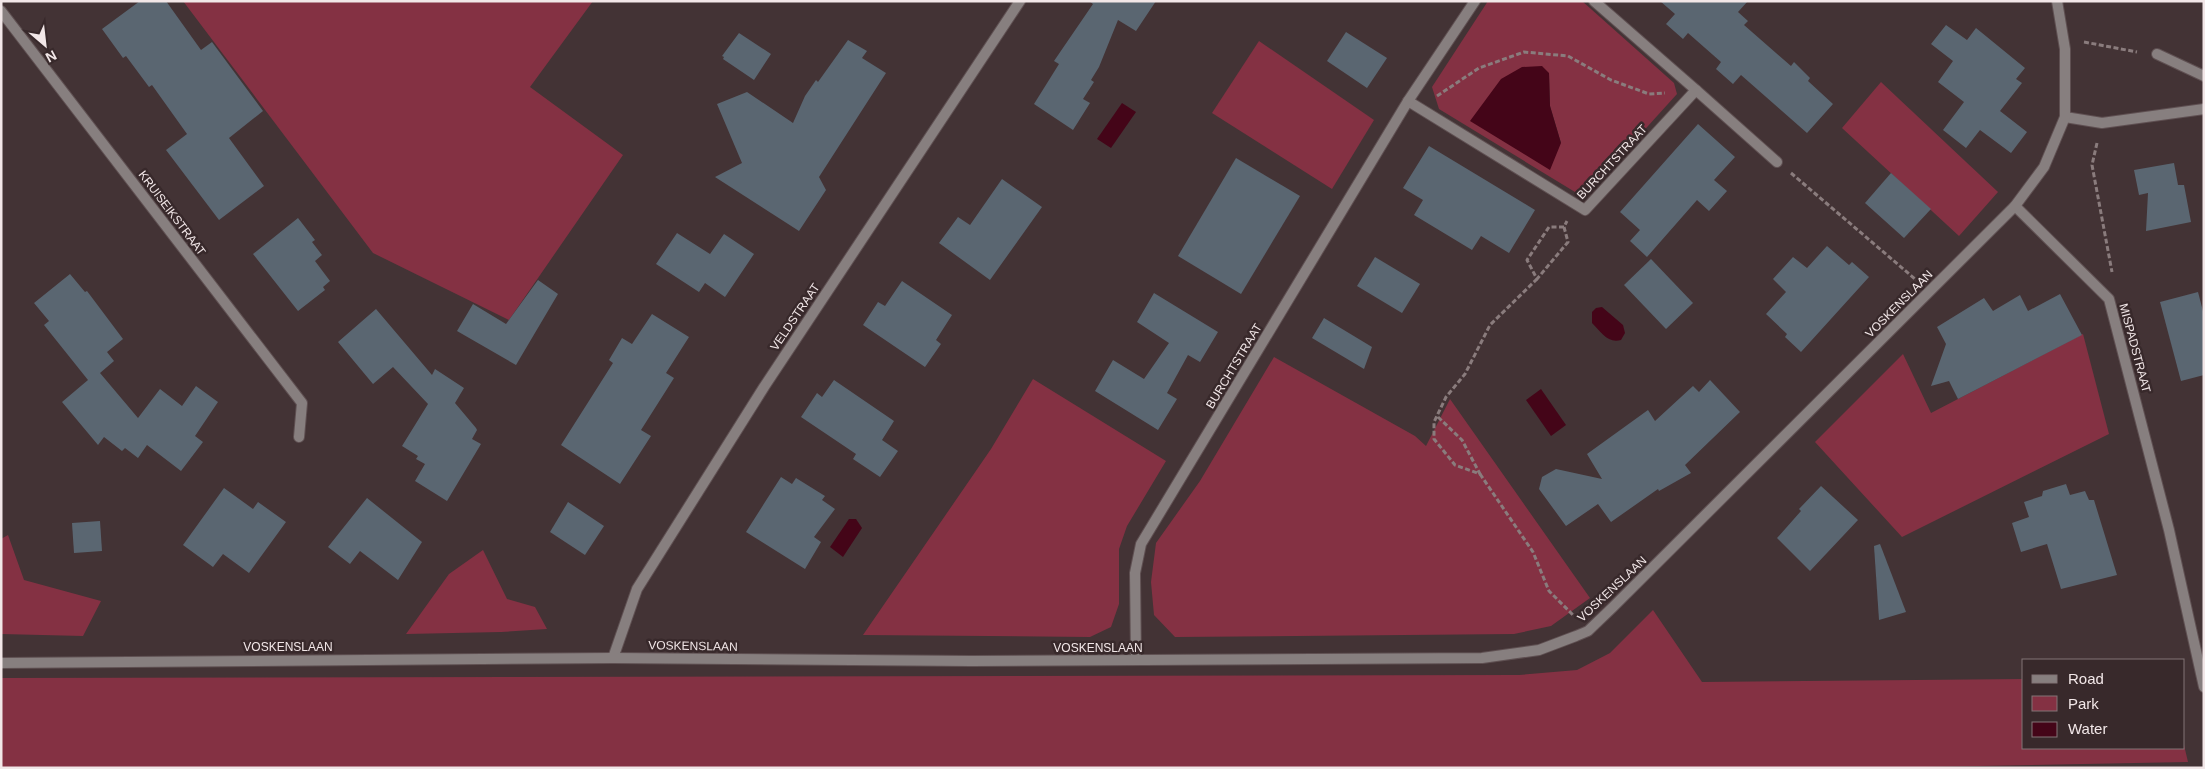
<svg xmlns="http://www.w3.org/2000/svg" width="2205" height="769" font-family="Helvetica,sans-serif">
  <rect width="100%" height="100%" fill="#433335"/>
  <g fill="#843143" fill-rule="evenodd">
    <path d="M183,1H593L530,87L623,155L509,320L373,253Z"/>
    <path d="M1488,1H1582L1674,83L1677,94L1590,190L1575,192L1439,109L1432,87ZM1549,73L1550,106L1561,143L1501,79Z"/>
    <path d="M1259,41L1374,120L1332,189L1212,113Z"/>
    <path d="M1881,82L1998,192L1959,236L1842,128Z"/>
    <path d="M2083,334L2109,434L1902,537L1815,442L1903,354L1931,413Z"/>
    <path d="M1274,357L1415,436L1426,446L1450,399L1590,598L1551,626L1514,634L1175,637L1154,615L1151,582L1156,543L1200,481Z"/>
    <path d="M1033,379L1166,461L1127,526L1119,549V604L1111,627L1090,637L863,635L991,449Z"/>
    <path d="M8,535L24,580L101,601L83,636L1,634V539Z"/>
    <path d="M483,550L507,599L535,607L547,629L501,632L406,634L449,574Z"/>
    <path d="M1653,610L1702,682L2024,679V748H2184V745L2188,762L1870,768H1V678L1519,675L1577,670L1610,653Z"/>
  </g>
  <g fill="#440518">
    <path d="M1542,66L1549,73L1550,106L1561,143L1550,170L1470,121L1501,79L1522,67Z"/>
    <path d="M1122,103L1136,112L1111,148L1097,139Z"/>
    <path d="M1602,307L1623,325L1625,333L1621,340C1608,344 1601,332 1592,323V312L1596,308Z"/>
    <path d="M1541,389L1566,425L1551,436L1526,400Z"/>
    <path d="M849,519H856L862,528L843,557L830,547Z"/>
  </g>
  <g fill="#5a6671">
    <path d="M140,1H166L201,50L212,42L263,111L229,138L264,186L219,220L166,150L187,134L152,85L149,87L126,56L123,58L102,29Z"/>
    <path d="M1089,1H1156L1136,31L1118,20L1099,67L1091,80L1094,82L1083,99L1090,103L1073,130L1034,104L1059,64L1054,61L1093,4Z"/>
    <path d="M1660,1H1748L1738,12L1748,21L1744,25L1791,66L1794,62L1810,78L1808,81L1833,104L1807,133L1741,75L1733,84L1716,69L1721,62L1688,33L1683,39L1666,24L1675,14Z"/>
    <path d="M1946,25L1967,40L1976,28L2025,68L2016,79L2022,83L2000,111L2027,132L2011,153L1980,130L1966,148L1943,130L1964,102L1938,82L1953,61L1931,44Z"/>
    <path d="M1346,32L1387,58L1367,88L1327,61Z"/>
    <path d="M739,33L771,54L754,80L723,59L724,57L722,56Z"/>
    <path d="M848,40L867,51L862,58L886,73L819,177L826,190L799,231L715,177L742,163L717,104L747,92L793,123L805,96L816,80L818,82Z"/>
    <path d="M1698,124L1735,157L1714,180L1727,191L1709,211L1697,200L1647,257L1630,241L1640,230L1620,212Z"/>
    <path d="M1429,146L1535,210L1509,253L1481,236L1472,250L1414,215L1423,200L1403,188Z"/>
    <path d="M1236,158L1300,196L1241,294L1178,256Z"/>
    <path d="M2174,163L2178,185H2184L2191,222L2146,231L2148,193L2139,195L2134,170Z"/>
    <path d="M1891,173L1931,209L1904,238L1865,203Z"/>
    <path d="M1002,179L1042,207L990,280L939,243L958,217L970,225Z"/>
    <path d="M298,218L315,240L312,242L322,255L315,261L330,281L323,287L325,290L298,311L253,254Z"/>
    <path d="M677,233L710,254L724,234L754,254L725,297L705,283L699,292L656,264Z"/>
    <path d="M1827,246L1849,265L1852,262L1869,277L1801,352L1785,337L1787,334L1766,314L1786,292L1773,279L1793,257L1807,268Z"/>
    <path d="M1375,257L1420,284L1402,313L1357,286Z"/>
    <path d="M1651,259L1693,303L1666,329L1624,285Z"/>
    <path d="M70,274L85,292L87,291L123,339L107,352L114,361L100,373L138,418L160,389L182,406L196,386L218,402L195,436L203,442L181,471L147,445L138,458L125,448L122,451L104,437L98,445L62,402L88,380L44,325L49,321L34,303Z"/>
    <path d="M538,280L558,294L516,365L457,331L473,304L506,324Z"/>
    <path d="M902,281L952,315L936,340L941,344L925,367L863,325L878,302L885,306Z"/>
    <path d="M2198,292L2204,315V375L2181,381L2160,302Z"/>
    <path d="M1154,293L1218,332L1200,362L1188,355L1167,393L1177,399L1158,430L1095,391L1113,360L1144,379L1169,343L1137,322Z"/>
    <path d="M2060,294L2082,335L1958,399L1949,381L1931,386L1946,344L1937,327L1984,298L1993,311L2020,295L2028,311Z"/>
    <path d="M376,309L432,375L435,369L464,388L455,403L476,428L477,430L472,439L481,444L447,501L415,481L425,464L416,459L418,456L402,446L428,404L393,367L373,384L338,342Z"/>
    <path d="M652,314L689,337L666,373L674,378L641,430L651,436L620,484L561,445L613,363L609,360L622,338L632,344Z"/>
    <path d="M1324,318L1372,347L1364,369L1312,338Z"/>
    <path d="M834,380L894,421L882,440L898,451L880,477L853,459L856,454L801,417L817,393L822,397Z"/>
    <path d="M1710,380L1740,412L1685,465L1691,473L1659,491L1658,489L1611,522L1598,504L1566,526L1539,489L1542,477L1556,469L1602,479L1587,454L1648,410L1655,421L1693,386L1699,392Z"/>
    <path d="M781,477L792,484L796,478L825,496L822,500L835,509L814,537L821,542L805,569L746,532Z"/>
    <path d="M2066,484L2070,495L2085,491L2089,500H2094L2117,575L2061,589L2047,544L2021,552L2012,523L2029,517L2024,502L2042,496L2043,491Z"/>
    <path d="M1821,486L1858,520L1810,571L1777,538L1801,511L1799,509Z"/>
    <path d="M224,488L253,509L258,502L286,522L249,573L223,554L213,567L183,545Z"/>
    <path d="M367,498L422,542L398,580L360,551L350,564L328,547Z"/>
    <path d="M568,502L604,526L585,555L550,532Z"/>
    <path d="M100,521L102,551L74,553L72,523Z"/>
    <path d="M1880,544L1906,612L1879,620L1874,546Z"/>
  </g>
  <g fill="none" stroke-linecap="round" stroke-linejoin="round">
    <defs>
      <path id="lane" d="M2157,54L2204,76"/>
      <g id="street">
        <path d="M1594,1L1696,90"/>
        <path d="M1,11L302,403L299,437"/>
        <path d="M1408,101L1585,210L1696,90L1777,162"/>
        <path d="M2065,117L2102,123L2204,109"/>
        <path d="M2015,206L2109,299L2169,530L2204,687"/>
        <path d="M613,658L637,589L764,387L1020,1"/>
        <path d="M1136,660L1135,573L1141,544L1408,101L1475,1"/>
        <path d="M1,663L613,658L971,661L1482,658L1539,650L1576,636L1588,631L1613,607L2015,206L2044,167L2065,117V49L2057,1"/>
      </g>
    </defs>
    <use href="#lane" stroke="#5f5052" stroke-width="12"/>
    <use href="#street" stroke="#5f5052" stroke-width="12"/>
    <g stroke="#8a7c7d" stroke-width="3" stroke-dasharray="5 2.5" stroke-linecap="butt">
      <path d="M2084,42L2137,52"/>
      <path d="M1437,96L1479,68L1524,52L1568,56L1611,80L1649,94L1665,93"/>
      <path d="M2097,143L2092,165L2112,272"/>
      <path d="M1791,173L1915,279"/>
      <path d="M1564,227H1549L1527,260L1537,279L1568,242L1564,227L1567,221"/>
      <path d="M1438,417L1462,440L1480,474L1455,465L1434,439V422L1446,397L1465,374L1490,325L1537,279"/>
      <path d="M1480,474L1533,552L1549,591L1574,616"/>
    </g>
    <use href="#lane" stroke="#877f7f" stroke-width="10"/>
    <use href="#street" stroke="#877f7f" stroke-width="10"/>
  </g>
  <g text-anchor="middle" stroke-width="5" stroke-linejoin="round" paint-order="stroke">
    <g font-size="12" fill="#f2e7e8" stroke="#38292b">
      <text transform="translate(1612 162) rotate(-47)" y="4">BURCHTSTRAAT</text>
      <text transform="translate(172 213) rotate(53)" y="4">KRUISEIKSTRAAT</text>
      <text transform="translate(1899 304) rotate(-45)" y="4">VOSKENSLAAN</text>
      <text transform="translate(795 317) rotate(-56)" y="4">VELDSTRAAT</text>
      <text transform="translate(2135 348) rotate(75)" y="4">MISPADSTRAAT</text>
      <text transform="translate(1234 366) rotate(-59)" y="4">BURCHTSTRAAT</text>
      <text transform="translate(1612 589) rotate(-43)" y="4">VOSKENSLAAN</text>
      <text transform="translate(693 646) rotate(1)" y="4">VOSKENSLAAN</text>
      <text x="288" y="651">VOSKENSLAAN</text>
      <text x="1098" y="652">VOSKENSLAAN</text>
    </g>
  </g>
  <rect width="2205" height="769" fill="none" stroke="#f2e7e8" stroke-width="5"/>
  <rect x="2022" y="659" width="162" height="90" fill="#38292b" stroke="#827577"/>
  <rect x="2032" y="675" width="25" height="8" fill="#877f7f" stroke="#827577"/>
  <text x="2068" y="684" font-size="15" fill="#f2e7e8">Road</text>
  <rect x="2032" y="696" width="25" height="15" fill="#843143" stroke="#827577"/>
  <text x="2068" y="709" font-size="15" fill="#f2e7e8">Park</text>
  <rect x="2032" y="722" width="25" height="15" fill="#440518" stroke="#827577"/>
  <text x="2068" y="734" font-size="15" fill="#f2e7e8">Water</text>
  <g transform="translate(45 45) rotate(152)" stroke="#38292b" stroke-width="4" paint-order="stroke">
  <path d="M0-4L9 19L0 12L-9 19Z" fill="#f2e7e8"/>
  <text y="-8" font-size="14" font-weight="bold" text-anchor="middle" fill="#f2e7e8">N</text>
  </g>
</svg>
